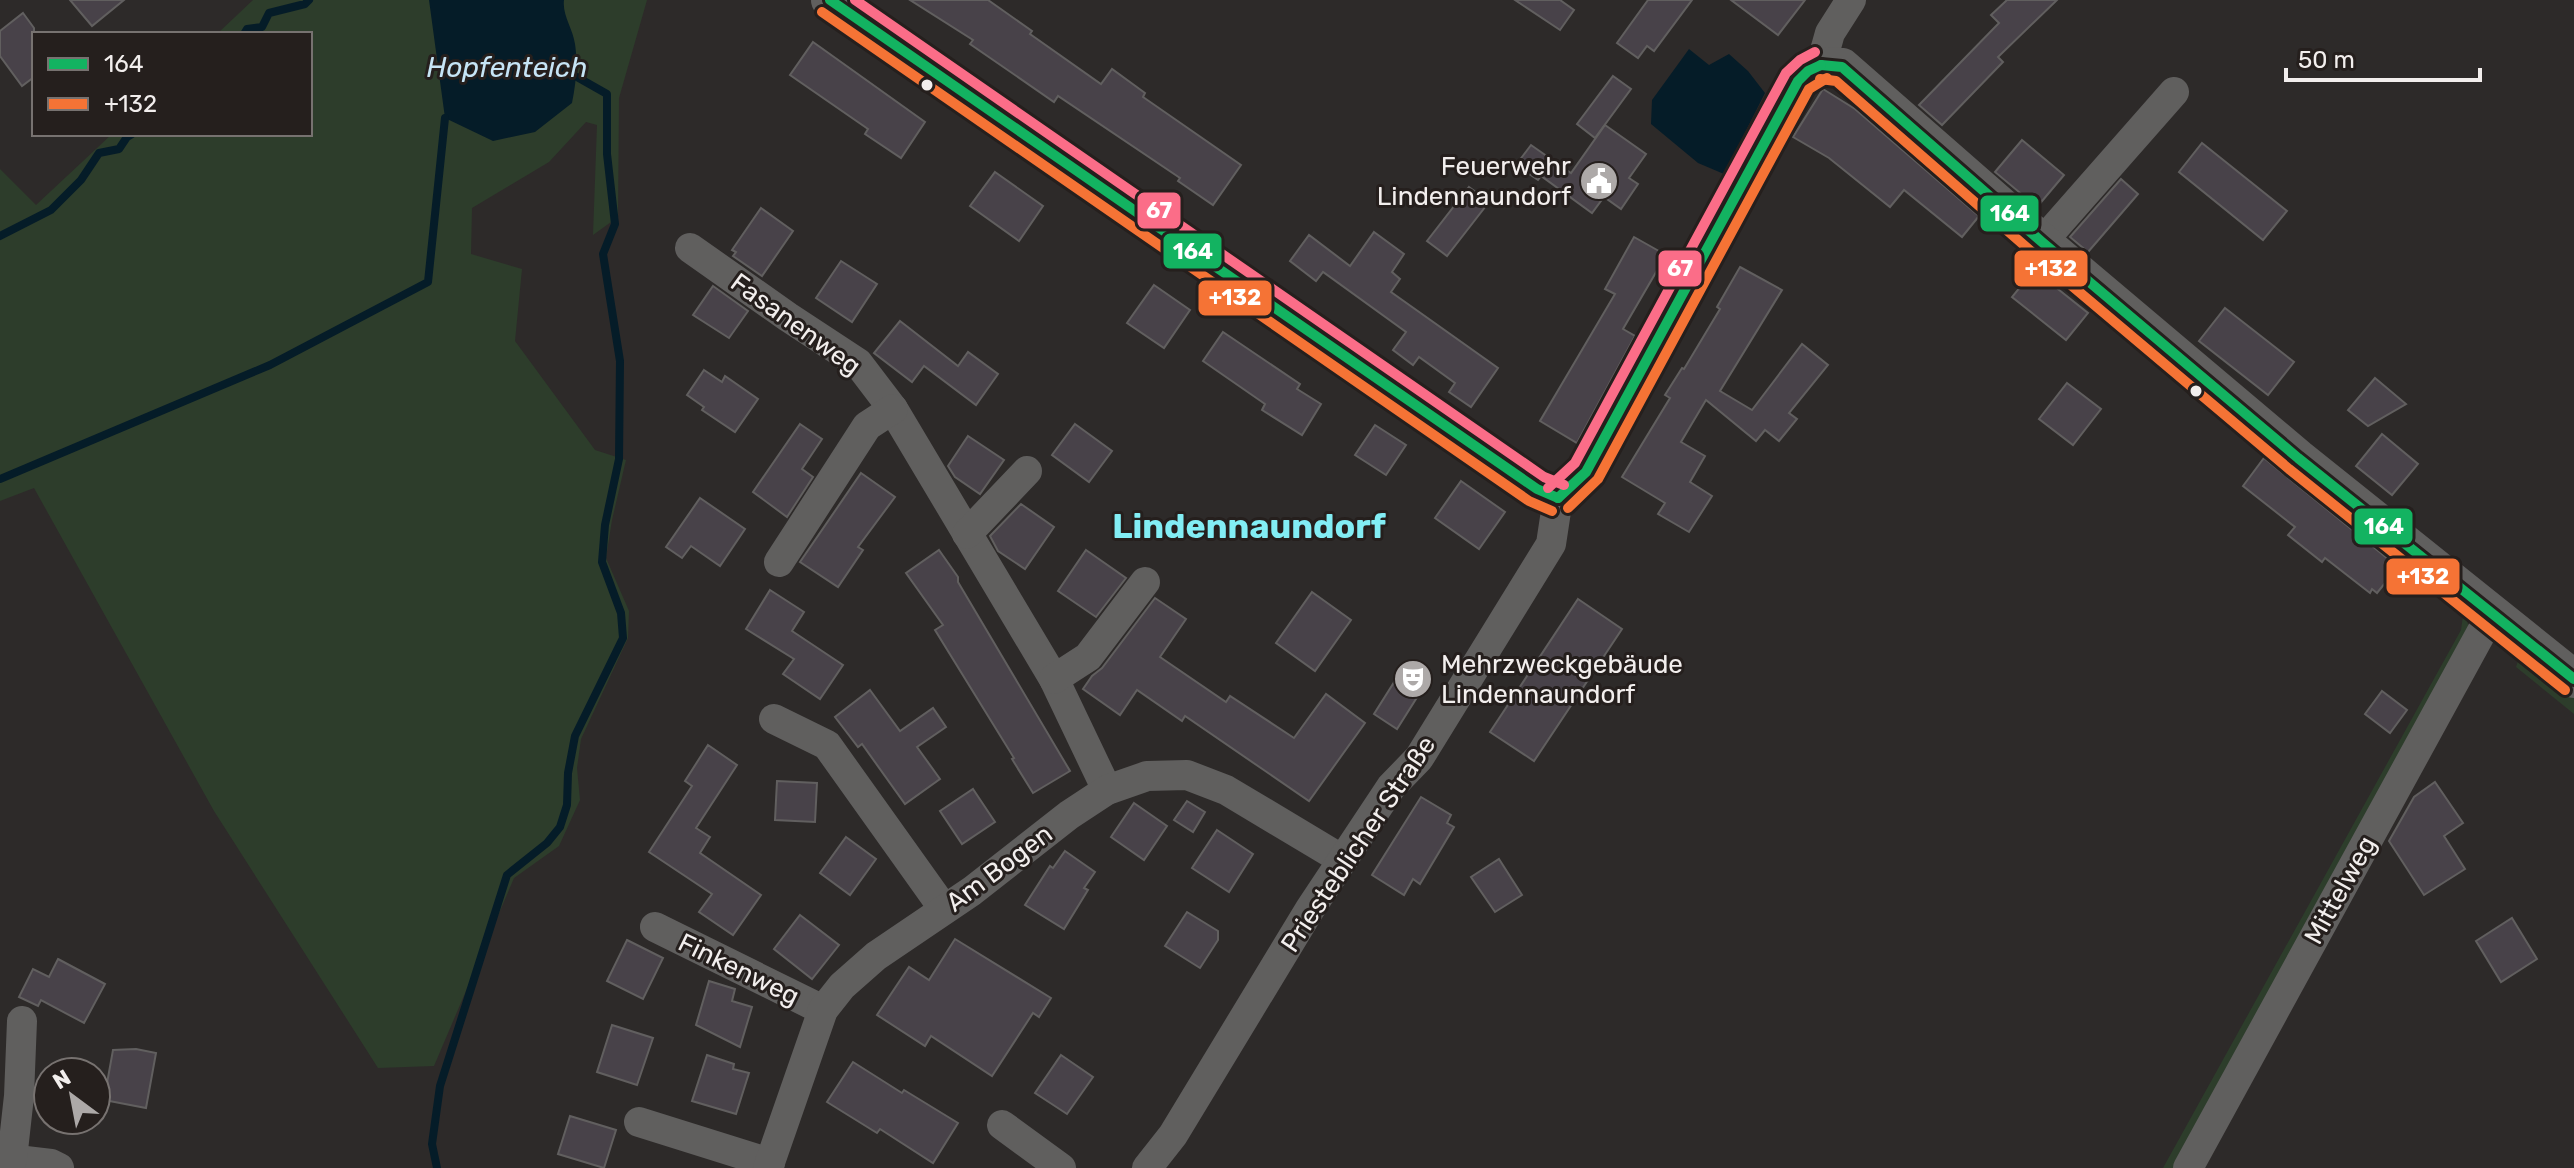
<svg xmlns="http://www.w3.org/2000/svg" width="2574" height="1168" font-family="Rubik,sans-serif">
  <rect width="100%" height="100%" fill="#2d2a29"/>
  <g fill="#2d3d2b">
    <path d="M253,0H647L619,98L618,217L593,235L597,125L586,122L549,162L472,208L471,254L522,269L515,341L595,450L626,460L612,520L606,558L629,611L628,638L581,739L577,768L580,800L559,846L514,878L434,1066L378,1068L214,811L34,488L0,501V169L36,205L112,134H310V34H217Z"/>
    <path d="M2463,616L2467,620L2470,633L2175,1168H2163L2461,630Z"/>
    <path d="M2520,655L2574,698V714L2516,667Z"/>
  </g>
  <g fill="#051c28">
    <path d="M429,0H564C562,15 573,29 575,44C578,64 576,83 572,103L535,132L493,141L445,118Z"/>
    <path d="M1689,49L1709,65L1729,54L1748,71L1765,93L1724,174L1698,163L1651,124L1652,100Z"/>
  </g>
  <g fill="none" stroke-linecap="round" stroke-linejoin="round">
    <g stroke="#051c28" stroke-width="8">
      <path d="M244,34L247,29L262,27L269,13L305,4L309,0"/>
      <path d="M0,236L51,210L81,180L99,153L119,149L127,137L132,134"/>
      <path d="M0,479L270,365L428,282L445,118"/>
      <path d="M437,1168L432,1144L440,1086L507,875L547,843L560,827L567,805L568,773L575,736L623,638L621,613L602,562L605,525L619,459L620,361L603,254L615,224L607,154V94L577,77"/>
    </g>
  </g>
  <g fill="#484249" stroke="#615f5f" stroke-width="2">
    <path d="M70,0H124L92,26Z"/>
    <path d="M910,0H988L1032,31L1030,34L1101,84L1112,69L1145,93L1143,97L1241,165L1213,205L1178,181L1180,178L1058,96L1054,102L970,44L973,40Z"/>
    <path d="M1515,0H1560L1574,10L1560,30Z"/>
    <path d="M1648,0H1692L1654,51L1647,46L1638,58L1617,43Z"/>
    <path d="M1731,0H1805L1778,35Z"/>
    <path d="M2007,0H2057L1998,57L2003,62L1942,125L1919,105L1999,23L1991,15Z"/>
    <path d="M23,13L34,28V77L22,86L0,56V31Z"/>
    <path d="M813,42L925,122L901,158L865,134L868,129L790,75Z"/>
    <path d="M1613,76L1631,89L1595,138L1577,124Z"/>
    <path d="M1823,89L1855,109L1979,216L1962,237L1904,190L1890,207L1829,158L1793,137Z"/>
    <path d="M1605,125L1646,154L1629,178L1638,184L1621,209L1604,197L1592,213L1541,176L1538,180L1516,165L1531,145L1571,173Z"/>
    <path d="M2022,140L2064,175L2037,207L1995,172Z"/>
    <path d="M2202,143L2287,211L2263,240L2179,172Z"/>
    <path d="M995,172L1043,206L1019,241L970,206Z"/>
    <path d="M2121,179L2138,194L2088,252L2070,237Z"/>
    <path d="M1469,187L1489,202L1447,256L1427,241Z"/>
    <path d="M761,208L793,231L762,276L733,256L736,252L732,250Z"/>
    <path d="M1374,232L1404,254L1392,272L1400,279L1391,292L1498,368L1471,407L1449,392L1455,383L1419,357L1413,365L1393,350L1406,332L1323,272L1316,281L1290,261L1309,235L1350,266Z"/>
    <path d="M1634,237L1666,255L1623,329L1635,336L1577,443L1540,421L1615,294L1605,289Z"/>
    <path d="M841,261L877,284L852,322L816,298Z"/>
    <path d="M1740,267L1782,290L1720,391L1752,410L1802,344L1828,365L1789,413L1797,419L1779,441L1765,430L1756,441L1706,400L1681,442L1705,456L1690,482L1712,496L1689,532L1658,514L1665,503L1622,477L1670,398L1665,395L1682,368L1684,369L1720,309L1717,307Z"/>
    <path d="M2034,270L2088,313L2066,340L2012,297Z"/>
    <path d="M1154,285L1190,310L1164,348L1127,323Z"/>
    <path d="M713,286L748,311L729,338L693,315Z"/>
    <path d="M2225,308L2294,362L2268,395L2199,341Z"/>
    <path d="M900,321L958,366L968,352L998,374L976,405L924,366L912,382L874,353Z"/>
    <path d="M1223,332L1300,384L1297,389L1321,404L1302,435L1262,410L1265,404L1203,361Z"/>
    <path d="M704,370L722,382L725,376L758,399L735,432L702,410L704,407L687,395Z"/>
    <path d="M2375,378L2406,404L2368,426L2348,410Z"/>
    <path d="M2067,383L2101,409L2073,445L2039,419Z"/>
    <path d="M800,424L822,439L802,469L813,477L787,517L753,492Z"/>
    <path d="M1075,424L1112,451L1089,482L1052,455Z"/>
    <path d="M1375,425L1406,445L1386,475L1355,455Z"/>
    <path d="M2382,434L2418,464L2392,495L2356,466Z"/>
    <path d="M968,436L1004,460L980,494L955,477L948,466Z"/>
    <path d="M2264,458L2398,567L2377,593L2372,589L2370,593L2325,558L2322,562L2288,535L2295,527L2243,486Z"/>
    <path d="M861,473L895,497L858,547L863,550L838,587L800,562Z"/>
    <path d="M1461,481L1505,512L1479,549L1435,518Z"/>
    <path d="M700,498L745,529L720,566L691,546L682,558L666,547Z"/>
    <path d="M1021,504L1054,527L1025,569L998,551L990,536Z"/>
    <path d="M939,550L958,577V582L1070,771L1033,793L1012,759L1014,758L935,630L943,625L906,573Z"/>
    <path d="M1086,550L1126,578L1096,617L1058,591Z"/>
    <path d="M770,590L804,612L792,631L843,665L820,699L783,674L794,659L746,629Z"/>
    <path d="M1312,592L1351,620L1315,671L1276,643Z"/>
    <path d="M1155,598L1186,619L1160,657L1226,702L1230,696L1294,738L1326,694L1365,723L1309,801L1185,716L1182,721L1137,690L1120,715L1083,689L1092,676L1102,668Z"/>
    <path d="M1578,599L1622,629L1534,761L1490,732Z"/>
    <path d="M1398,676L1421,691L1397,729L1374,714Z"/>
    <path d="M870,690L900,731L933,708L946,727L917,747L940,779L905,804L862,744L858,747L835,717Z"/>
    <path d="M2382,691L2407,710L2390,733L2365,714Z"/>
    <path d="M708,745L737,765L696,828L710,837L700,853L761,895L733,935L699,912L712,894L649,852L692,786L685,781Z"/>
    <path d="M777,781L817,783L815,822L775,820Z"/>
    <path d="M2435,782L2463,823L2444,836L2465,869L2424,895L2389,841L2414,797Z"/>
    <path d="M973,789L995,822L962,844L940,811Z"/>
    <path d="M1421,797L1451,815L1447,823L1454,827L1420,884L1413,879L1404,895L1372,875Z"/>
    <path d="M1187,801L1205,812L1193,832L1174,820Z"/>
    <path d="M1134,803L1167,826L1144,860L1111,837Z"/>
    <path d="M1217,830L1253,854L1229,892L1192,868Z"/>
    <path d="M846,837L876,859L850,895L820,873Z"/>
    <path d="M1065,851L1095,872L1084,888L1088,890L1064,929L1025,905L1050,866L1053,868Z"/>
    <path d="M1499,859L1522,895L1495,912L1471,877Z"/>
    <path d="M1187,912L1218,931V940L1200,968L1165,946Z"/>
    <path d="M800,915L839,945L812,979L774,949Z"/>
    <path d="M2512,918L2537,959L2501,982L2476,941Z"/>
    <path d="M955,939L1051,998L1039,1017L1033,1013L992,1076L931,1036L925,1046L877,1015L909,967L929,980Z"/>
    <path d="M627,940L663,958L643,999L607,981Z"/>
    <path d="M58,959L105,984L84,1023L41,1000L38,1006L19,997L33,969L49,977Z"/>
    <path d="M709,981L735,989L732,1001L752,1007L740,1047L696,1025Z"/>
    <path d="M612,1025L653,1038L637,1085L597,1072Z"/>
    <path d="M136,1049L156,1053L146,1108L104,1100L113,1050Z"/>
    <path d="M707,1055L734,1064L733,1069L749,1073L736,1114L692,1101Z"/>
    <path d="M1061,1055L1093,1077L1067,1114L1035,1093Z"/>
    <path d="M853,1062L902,1093L904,1090L958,1123L933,1163L880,1129L877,1133L827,1102Z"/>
    <path d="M570,1116L616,1130L604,1168L558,1154Z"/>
  </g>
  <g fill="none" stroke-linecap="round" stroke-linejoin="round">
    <g stroke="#605f5e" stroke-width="30">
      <path d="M1821,65L1830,33L1851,0"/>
      <path d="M2042,242L2174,92"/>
      <path d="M690,248L788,317L858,363L893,409L1054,679L1107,790"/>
      <path d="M967,534L1027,471"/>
      <path d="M779,562L867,426L893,409"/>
      <path d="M1054,679L1088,657L1145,582"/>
      <path d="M774,719L827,745L944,909"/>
      <path d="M655,927L823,1010"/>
      <path d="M639,1122L770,1163"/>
      <path d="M1002,1125L1061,1168"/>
      <path d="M0,1158L51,1164L59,1168"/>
      <path d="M12,1159L19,1096L22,1021"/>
      <path d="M768,1168L823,1010L842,986L876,956L972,891L1069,815L1107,790L1147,776L1187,775L1226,790L1343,860"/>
      <path d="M1147,1168L1173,1135L1310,909L1391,787L1419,758L1551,544L1558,498"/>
      <path d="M2188,1168L2492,613"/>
    </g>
    <path stroke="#605f5e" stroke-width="38" d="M830,0L1537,489L1558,498L1586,472L1798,81C1815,64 1820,65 1842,67L2042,242L2298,458L2574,679"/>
    <defs>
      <g id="bus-1">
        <path d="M830,0L1537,489L1558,498"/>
        <path d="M1821,65L1842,67L2042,242L2298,458L2574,679"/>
        <path d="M1558,498L1586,472L1798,81L1808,71L1821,65"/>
      </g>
      <g id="bus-2">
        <path d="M822,12L1529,501L1552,511"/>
        <path d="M1820,79L1836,81L2033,253L2289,469L2565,690"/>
        <path d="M1568,508L1598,479L1809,89L1827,78"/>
      </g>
      <g id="bus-3">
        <path d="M855,0L1544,477L1564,485"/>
        <path d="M1548,488L1575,463L1786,73L1800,60L1815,52"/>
      </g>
    </defs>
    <use href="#bus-1" stroke="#251f1d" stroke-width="16"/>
    <use href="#bus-2" stroke="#251f1d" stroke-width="16"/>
    <use href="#bus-3" stroke="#251f1d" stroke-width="16"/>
    <use href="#bus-1" stroke="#13b361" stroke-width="10"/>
    <use href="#bus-2" stroke="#f57335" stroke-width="10"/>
    <use href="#bus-3" stroke="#fb6d88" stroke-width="10"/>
  </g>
  <defs>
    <symbol id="civic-disc" viewBox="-11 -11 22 22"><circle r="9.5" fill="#ada9a8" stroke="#251f1d"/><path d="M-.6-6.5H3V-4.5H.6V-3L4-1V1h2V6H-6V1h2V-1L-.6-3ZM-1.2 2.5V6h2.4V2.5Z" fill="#fff"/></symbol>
    <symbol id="theatre-disc" viewBox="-11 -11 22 22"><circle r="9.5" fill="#ada9a8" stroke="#251f1d"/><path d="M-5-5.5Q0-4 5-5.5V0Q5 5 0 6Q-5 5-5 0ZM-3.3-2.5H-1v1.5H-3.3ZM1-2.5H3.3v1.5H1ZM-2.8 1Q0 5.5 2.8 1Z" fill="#fff"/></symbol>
  </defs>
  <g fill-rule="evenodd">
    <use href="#civic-disc" x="1577" y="159" width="44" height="44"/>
    <use href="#theatre-disc" x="1391" y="657" width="44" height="44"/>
  </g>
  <g fill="#f2eeed" stroke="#251f1d" stroke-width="3">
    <circle cx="927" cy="85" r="7"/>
    <circle cx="2196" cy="391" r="7"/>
  </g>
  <g text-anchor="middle" stroke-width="6" stroke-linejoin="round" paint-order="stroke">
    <g font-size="26" fill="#f2eeed" stroke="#251f1d" text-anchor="end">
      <text x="1571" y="175">Feuerwehr<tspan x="1571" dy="30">Lindennaundorf</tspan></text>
      <text x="1441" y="673" text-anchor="start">Mehrzweckgebäude<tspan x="1441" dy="30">Lindennaundorf</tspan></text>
    </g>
    <g font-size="26" fill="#f2eeed" stroke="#251f1d">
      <text transform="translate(796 324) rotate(36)" y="9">Fasanenweg</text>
      <text transform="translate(1358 844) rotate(-56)" y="9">Priesteblicher Straße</text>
      <text transform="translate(999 868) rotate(-37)" y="9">Am Bogen</text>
      <text transform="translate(2340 890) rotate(-61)" y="9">Mittelweg</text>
      <text transform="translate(739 969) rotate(26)" y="9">Finkenweg</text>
    </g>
    <g font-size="28" font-style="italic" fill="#c6e4f5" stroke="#251f1d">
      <text x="507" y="77">Hopfenteich</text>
    </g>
    <g font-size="34" font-weight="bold" fill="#82edf4" stroke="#251f1d">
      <text x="1249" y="538">Lindennaundorf</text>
    </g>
  </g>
  <g stroke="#251f1d" stroke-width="3">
    <rect x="1136" y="191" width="46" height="39" rx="8" fill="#fb6d88"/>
    <rect x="1979" y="194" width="61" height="39" rx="8" fill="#13b361"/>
    <rect x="1162" y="232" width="61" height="38" rx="8" fill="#13b361"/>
    <rect x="1657" y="249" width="46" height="39" rx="8" fill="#fb6d88"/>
    <rect x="2013" y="249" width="76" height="39" rx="8" fill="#f57335"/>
    <rect x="1197" y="279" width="76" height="38" rx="8" fill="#f57335"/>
    <rect x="2353" y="507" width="61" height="39" rx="8" fill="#13b361"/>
    <rect x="2385" y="557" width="76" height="39" rx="8" fill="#f57335"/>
  </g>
  <g font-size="22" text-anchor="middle" font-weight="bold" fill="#fff">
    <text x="1159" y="218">67</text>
    <text x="2010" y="221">164</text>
    <text x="1193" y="259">164</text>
    <text x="1680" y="276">67</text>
    <text x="2051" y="276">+132</text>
    <text x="1235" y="305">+132</text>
    <text x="2384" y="534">164</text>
    <text x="2423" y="584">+132</text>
  </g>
  <rect x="32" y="32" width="280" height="104" fill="#251f1d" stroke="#777270" stroke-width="2"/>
  <rect x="48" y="58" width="40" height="12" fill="#13b361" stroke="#777270" stroke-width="2"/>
  <text x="104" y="72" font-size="24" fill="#f2eeed">164</text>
  <rect x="48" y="98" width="40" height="12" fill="#f57335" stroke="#777270" stroke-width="2"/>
  <text x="104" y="112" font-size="24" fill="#f2eeed">+132</text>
  <g transform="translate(72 1096) rotate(328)"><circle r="38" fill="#251f1d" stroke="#777270" stroke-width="2"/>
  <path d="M0-6L14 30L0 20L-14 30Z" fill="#ada9a8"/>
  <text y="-12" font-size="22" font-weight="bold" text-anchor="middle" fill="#f2eeed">N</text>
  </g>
  <path d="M2286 68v12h194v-12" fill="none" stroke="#f2eeed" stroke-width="4"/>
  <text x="2298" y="68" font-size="24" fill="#f2eeed" stroke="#251f1d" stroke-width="6" paint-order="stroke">50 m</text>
</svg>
